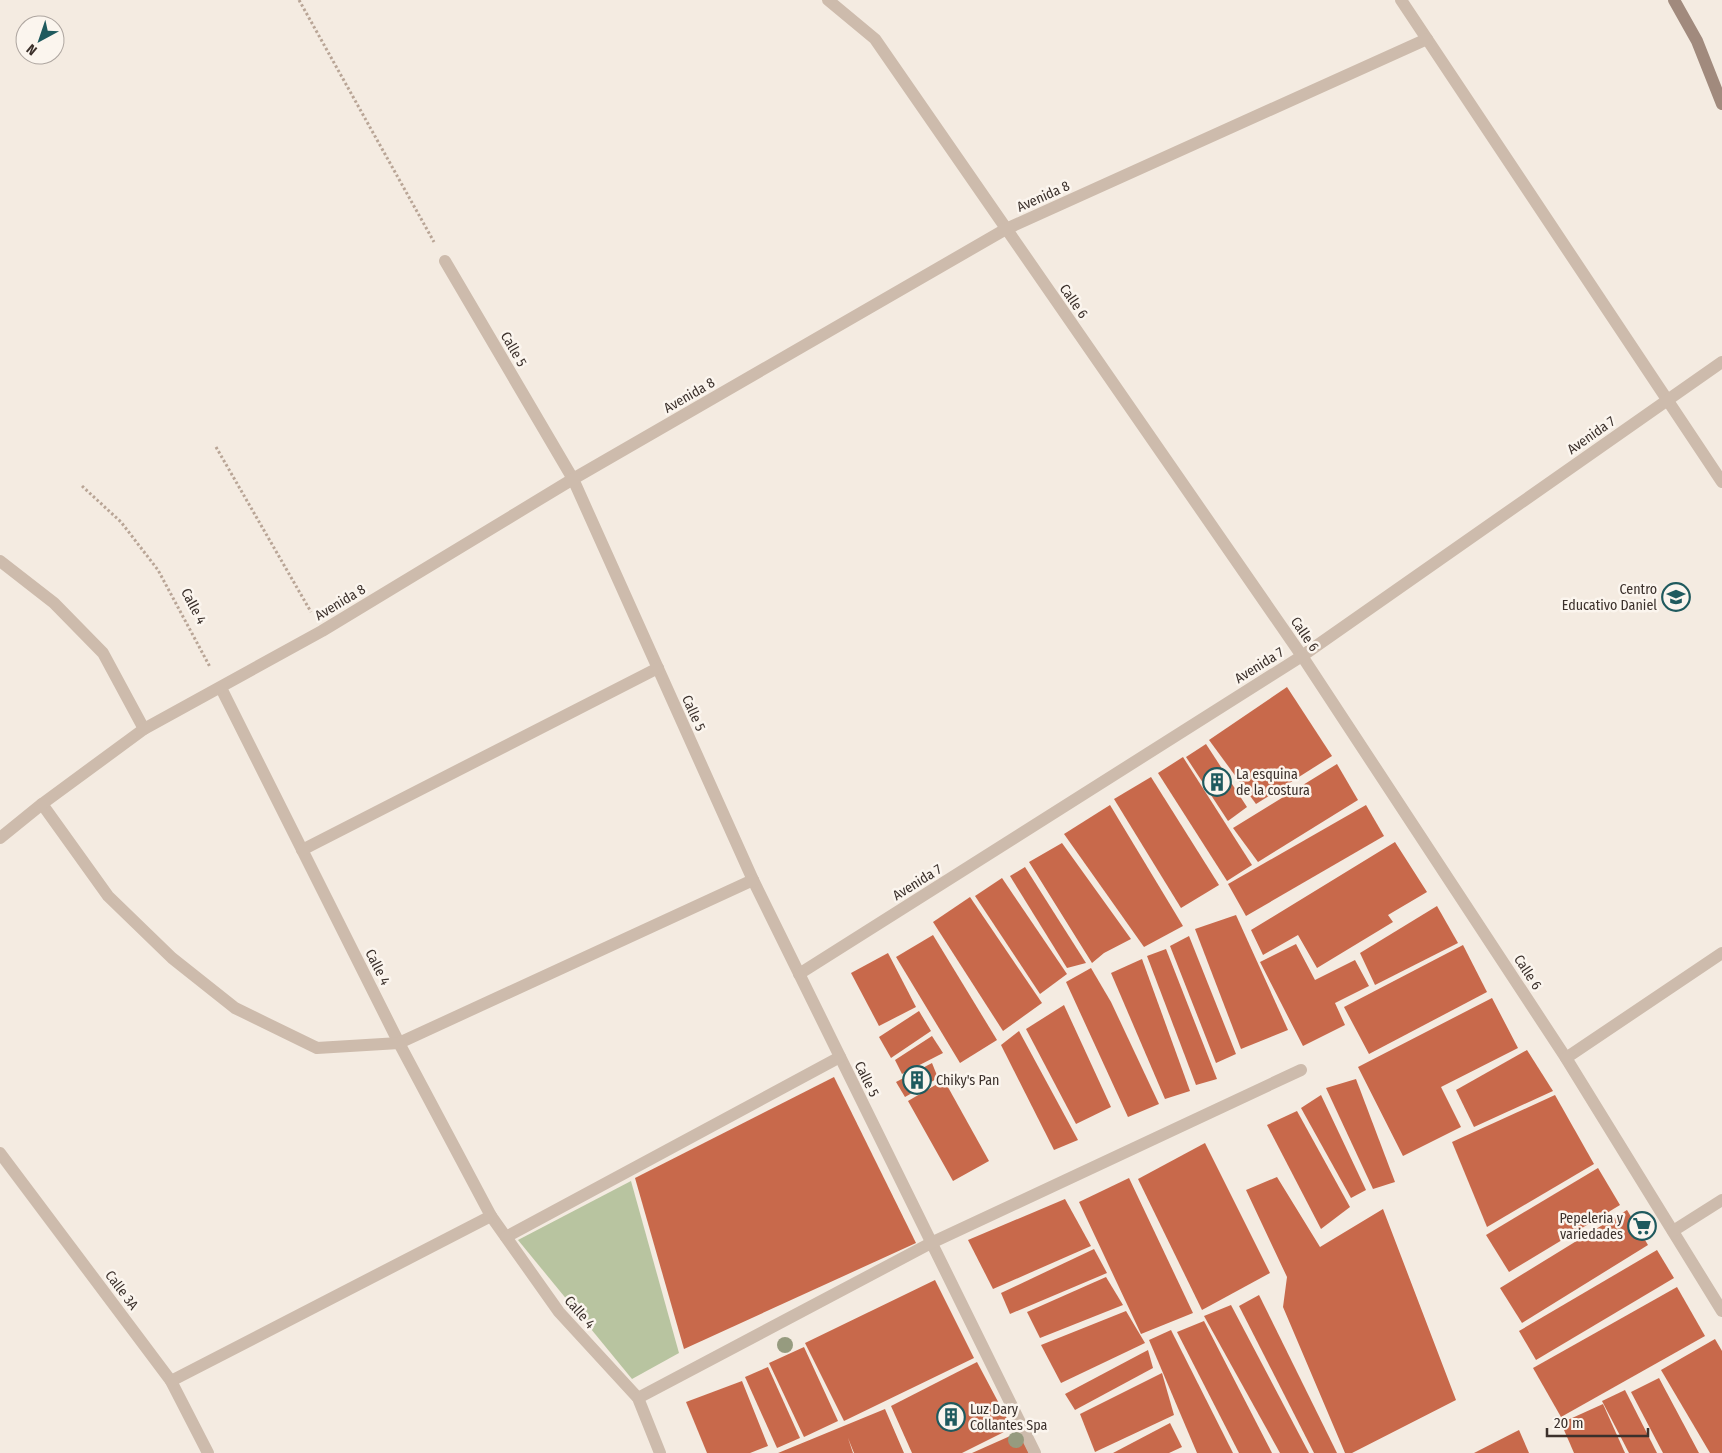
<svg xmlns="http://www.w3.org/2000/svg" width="1722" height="1453" font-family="'Fira Sans Condensed',sans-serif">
  <rect width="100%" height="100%" fill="#f4ebe1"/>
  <path fill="#b8c4a0" d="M631,1181L679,1353L632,1379L518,1240Z"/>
  <g fill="#c8694b">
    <path d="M1287,687L1332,756L1256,804L1209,740Z"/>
    <path d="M1206,744L1247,807L1228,821L1186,757Z"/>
    <path d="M1183,757L1252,865L1227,881L1158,773Z"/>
    <path d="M1337,764L1358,800L1258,862L1233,828Z"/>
    <path d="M1151,777L1219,885L1181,908L1114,799Z"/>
    <path d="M1110,805L1183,926L1144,947L1064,834Z"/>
    <path d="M1366,805L1384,836L1246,916L1228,884Z"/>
    <path d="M1395,842L1427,892L1388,915L1393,922L1317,968L1298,935L1263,955L1251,930Z"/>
    <path d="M1062,843L1131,939L1104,953L1092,963L1029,862Z"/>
    <path d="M1025,867L1086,963L1067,968L1010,876Z"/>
    <path d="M1002,878L1067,974L1040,994L975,896Z"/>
    <path d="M970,897L1042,1003L1003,1031L933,922Z"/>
    <path d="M1437,906L1458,943L1375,985L1360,953Z"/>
    <path d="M1236,915L1288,1030L1241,1049L1195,929Z"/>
    <path d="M933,935L997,1040L960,1063L896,957Z"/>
    <path d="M1189,936L1236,1054L1216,1063L1170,946Z"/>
    <path d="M1296,944L1315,980L1355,960L1369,986L1335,1003L1345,1025L1303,1046L1260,962Z"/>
    <path d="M1463,945L1487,992L1369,1054L1344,1007Z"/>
    <path d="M1166,949L1217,1079L1196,1085L1147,956Z"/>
    <path d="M888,953L916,1007L879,1026L851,973Z"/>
    <path d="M1142,959L1190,1091L1165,1099L1111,973Z"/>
    <path d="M1091,968L1111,1002L1159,1104L1128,1117L1066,982Z"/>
    <path d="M1492,998L1518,1048L1441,1087L1461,1127L1403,1156L1358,1067Z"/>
    <path d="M1064,1005L1111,1107L1076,1124L1026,1029Z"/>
    <path d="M919,1011L931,1031L891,1058L879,1037Z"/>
    <path d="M1019,1031L1078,1140L1054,1150L1001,1045Z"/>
    <path d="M932,1036L943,1053L902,1074L895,1060Z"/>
    <path d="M1527,1050L1553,1091L1474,1127L1456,1090Z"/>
    <path d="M932,1063L938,1078L905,1097L896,1082Z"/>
    <path d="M834,1077L916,1243L684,1349L635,1178Z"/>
    <path d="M1356,1079L1395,1182L1373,1189L1326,1088Z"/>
    <path d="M944,1080L989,1161L953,1181L908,1101Z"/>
    <path d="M1321,1095L1366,1190L1351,1198L1301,1108Z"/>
    <path d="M1555,1095L1594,1164L1487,1227L1452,1142Z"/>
    <path d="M1297,1111L1350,1207L1321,1229L1267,1125Z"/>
    <path d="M1205,1143L1270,1273L1202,1310L1138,1179Z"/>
    <path d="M1598,1168L1620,1205L1509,1272L1486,1235Z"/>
    <path d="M1277,1177L1320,1247L1383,1209L1456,1400L1352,1453H1345L1283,1307L1287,1277L1246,1190Z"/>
    <path d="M1129,1178L1193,1313L1141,1334L1079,1202Z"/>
    <path d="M1065,1199L1091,1246L993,1289L968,1240Z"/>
    <path d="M1627,1210L1648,1245L1522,1323L1500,1288Z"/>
    <path d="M1094,1249L1107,1273L1010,1314L1001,1293Z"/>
    <path d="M1657,1250L1674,1278L1536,1360L1519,1331Z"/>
    <path d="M1106,1277L1123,1305L1040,1338L1027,1312Z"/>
    <path d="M935,1280L974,1358L844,1421L805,1343Z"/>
    <path d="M1677,1287L1705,1336L1561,1417L1533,1368Z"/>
    <path d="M1259,1295L1337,1453H1314L1239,1306Z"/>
    <path d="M1231,1305L1309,1453H1280L1204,1316Z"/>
    <path d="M1126,1311L1145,1343L1061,1383L1041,1345Z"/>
    <path d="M1204,1321L1272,1453H1239L1177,1332Z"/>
    <path d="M1171,1330L1233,1453H1197L1149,1340Z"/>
    <path d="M1715,1339L1722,1351V1453H1710L1661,1370Z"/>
    <path d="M804,1347L838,1421L804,1437L769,1363Z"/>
    <path d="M1148,1350L1153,1368L1075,1410L1065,1394Z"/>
    <path d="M977,1362L1012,1428L962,1453H912L891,1406Z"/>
    <path d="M768,1367L800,1438L777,1448L745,1377Z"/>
    <path d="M1162,1373L1174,1415L1095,1452L1080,1414Z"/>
    <path d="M1659,1378L1699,1453H1663L1631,1392Z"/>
    <path d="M742,1381L768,1446L750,1453H707L686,1402Z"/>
    <path d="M1625,1390L1657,1453H1629L1602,1401Z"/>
    <path d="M1603,1404L1625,1453H1574L1561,1423Z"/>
    <path d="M885,1409L904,1453H854L848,1438L853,1453H778Z"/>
    <path d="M1170,1423L1182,1447L1169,1453H1113Z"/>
    <path d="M1519,1430L1529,1453H1474Z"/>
    <path d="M1019,1432L1029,1453H972Z"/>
  </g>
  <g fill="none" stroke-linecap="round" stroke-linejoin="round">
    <g stroke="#b9a596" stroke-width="3" stroke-dasharray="2.5 2.5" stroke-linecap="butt">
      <path d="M299,0L434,242"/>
      <path d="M216,447L311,612"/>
      <path d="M82,486L121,522L158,570L210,667"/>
    </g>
    <g stroke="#cdbbac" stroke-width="12">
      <path d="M828,0L875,39L1302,656L1566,1058L1722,1311"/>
      <path d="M1401,0L1722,482"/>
      <path d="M445,261L573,479L753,880L1035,1453"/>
      <path d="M0,561L54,603L103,653L144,729"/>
      <path d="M221,688L399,1043L491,1216L559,1312L638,1398L660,1453"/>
      <path d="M42,804L108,896L172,958L235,1008L317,1048L399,1043L753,880"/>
      <path d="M0,838L42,804L144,729L322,631L573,479L1006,229L1427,39"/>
      <path d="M302,850L658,668"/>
      <path d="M799,974L1302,656L1722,362"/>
      <path d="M1566,1058L1722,953"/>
      <path d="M0,1153L171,1381L208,1453"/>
      <path d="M1673,1231L1722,1200"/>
      <path d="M506,1237L840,1057"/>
      <path d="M171,1381L491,1216"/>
      <path d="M638,1398L931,1243L1301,1070"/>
    </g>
    <path stroke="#a18a7d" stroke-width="12" d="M1674,0L1697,41L1722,104"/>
  </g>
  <g fill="#969b7f">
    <circle cx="785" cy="1345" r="8"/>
    <circle cx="1016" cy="1440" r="8"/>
  </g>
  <defs>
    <symbol id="school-ring" viewBox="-11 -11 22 22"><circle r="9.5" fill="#fbf5ee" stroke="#1f5a5e" stroke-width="1.5"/><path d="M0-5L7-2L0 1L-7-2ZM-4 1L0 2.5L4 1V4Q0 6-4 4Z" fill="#1f5a5e"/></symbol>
    <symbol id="building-ring" viewBox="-11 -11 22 22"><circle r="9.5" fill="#fbf5ee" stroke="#1f5a5e" stroke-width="1.5"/><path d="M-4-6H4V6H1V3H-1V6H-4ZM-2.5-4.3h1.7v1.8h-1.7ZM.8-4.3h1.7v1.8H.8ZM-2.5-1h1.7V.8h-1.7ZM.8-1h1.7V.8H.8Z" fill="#1f5a5e"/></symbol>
    <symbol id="supermarket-ring" viewBox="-11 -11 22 22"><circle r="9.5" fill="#fbf5ee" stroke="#1f5a5e" stroke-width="1.5"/><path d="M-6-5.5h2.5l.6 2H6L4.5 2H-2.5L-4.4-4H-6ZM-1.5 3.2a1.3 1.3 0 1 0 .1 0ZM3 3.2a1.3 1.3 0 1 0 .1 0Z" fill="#1f5a5e"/></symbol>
  </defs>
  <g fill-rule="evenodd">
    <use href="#school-ring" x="1660" y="581" width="32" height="32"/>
    <use href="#building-ring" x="1201" y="766" width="32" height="32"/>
    <use href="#building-ring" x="901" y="1064" width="32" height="32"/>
    <use href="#supermarket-ring" x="1626" y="1210" width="32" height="32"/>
    <use href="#building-ring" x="935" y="1401" width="32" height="32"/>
  </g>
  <g text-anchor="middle" stroke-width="5" stroke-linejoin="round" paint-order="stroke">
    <g font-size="14" fill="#3b302b" stroke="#fbf5ee">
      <text transform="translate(1043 196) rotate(-24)" y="5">Avenida 8</text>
      <text transform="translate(1074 301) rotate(55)" y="5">Calle 6</text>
      <text transform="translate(514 349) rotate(60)" y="5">Calle 5</text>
      <text transform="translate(689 395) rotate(-30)" y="5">Avenida 8</text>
      <text transform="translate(1591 435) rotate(-35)" y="5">Avenida 7</text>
      <text transform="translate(340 602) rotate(-31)" y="5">Avenida 8</text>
      <text transform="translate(194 606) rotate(62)" y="5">Calle 4</text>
      <text transform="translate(1305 634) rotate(56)" y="5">Calle 6</text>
      <text transform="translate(1259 665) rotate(-32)" y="5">Avenida 7</text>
      <text transform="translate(694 713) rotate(66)" y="5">Calle 5</text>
      <text transform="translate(917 882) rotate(-32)" y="5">Avenida 7</text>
      <text transform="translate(378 967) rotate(63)" y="5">Calle 4</text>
      <text transform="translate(1528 972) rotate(57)" y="5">Calle 6</text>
      <text transform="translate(867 1079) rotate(64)" y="5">Calle 5</text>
      <text transform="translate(122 1290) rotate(53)" y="5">Calle 3A</text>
      <text transform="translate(580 1312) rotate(49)" y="5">Calle 4</text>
    </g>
    <g font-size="14" fill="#3b302b" stroke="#fbf5ee" text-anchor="start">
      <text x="1657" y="594" text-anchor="end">Centro<tspan x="1657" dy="16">Educativo Daniel</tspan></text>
      <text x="1236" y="779">La esquina<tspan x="1236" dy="16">de la costura</tspan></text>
      <text x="936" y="1085">Chiky's Pan</text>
      <text x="1623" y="1223" text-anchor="end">Pepeleria y<tspan x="1623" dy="16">variedades</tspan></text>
      <text x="970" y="1414">Luz Dary<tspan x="970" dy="16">Collantes Spa</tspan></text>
    </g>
  </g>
  <g transform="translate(40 40) rotate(220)"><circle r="24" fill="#fbf5ee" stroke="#aea6a0"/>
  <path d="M0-4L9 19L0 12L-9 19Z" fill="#1f5a5e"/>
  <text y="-8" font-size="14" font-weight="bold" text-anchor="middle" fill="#3b302b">N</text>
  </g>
  <path d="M1547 1428v8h101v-8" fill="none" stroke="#3b302b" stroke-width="2.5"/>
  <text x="1554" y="1428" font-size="15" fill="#3b302b" stroke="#fbf5ee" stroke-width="4" paint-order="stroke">20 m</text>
</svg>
